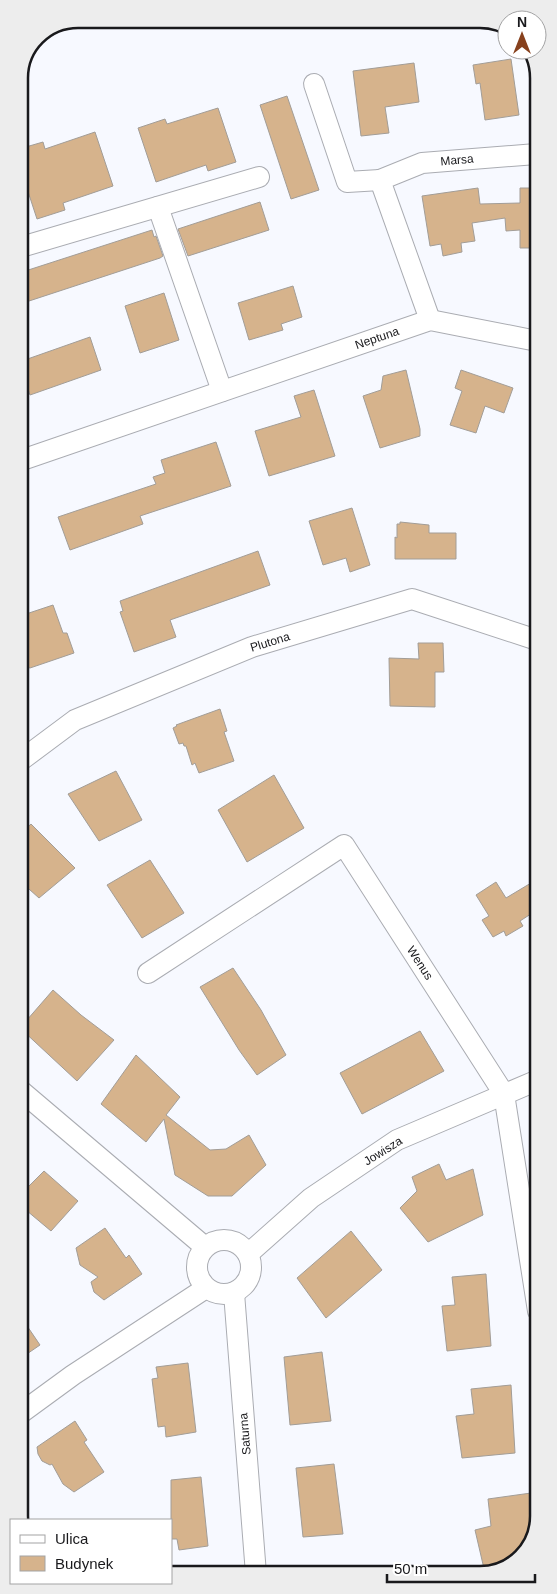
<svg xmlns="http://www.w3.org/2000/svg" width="557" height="1594" font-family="Arial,sans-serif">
  <rect width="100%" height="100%" fill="#f7f9ff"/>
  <g fill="#d6b38c" stroke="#a29d97">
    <path d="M511,59L519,115L485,120L480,83L476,84L473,65Z"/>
    <path d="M414,63L419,102L385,107L389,133L361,136L353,71Z"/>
    <path d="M287,96L319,190L291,199L260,105Z"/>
    <path d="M218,108L236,162L208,171L206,165L156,182L138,128L165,119L167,124Z"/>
    <path d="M95,132L113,186L63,203L65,210L37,219L19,164V149L43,142L45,149Z"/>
    <path d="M478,188L480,204L520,203V188H536V248H520V230L506,231L505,218L472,223L475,241L461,243L462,252L443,256L441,244L430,246L422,196Z"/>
    <path d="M260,202L269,230L188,256L178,229Z"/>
    <path d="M152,230L154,237L156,236L163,256L160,258L26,302L19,282V273Z"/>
    <path d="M293,286L302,317L281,324L283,330L249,340L238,303Z"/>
    <path d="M164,293L179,340L140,353L125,306Z"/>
    <path d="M90,337L101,370L30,395L19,362Z"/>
    <path d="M406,370L420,429V436L380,448L363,396L381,390L383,376Z"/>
    <path d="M461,370L513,388L504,413L485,406L476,433L450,425L462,391L455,388Z"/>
    <path d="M314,390L335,456L269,476L255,431L301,417L294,396Z"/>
    <path d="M216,442L231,486L140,516L143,524L70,550L58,517L156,484L153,477L165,473L161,460Z"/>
    <path d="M352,508L370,565L350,572L346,558L323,565L309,521Z"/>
    <path d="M400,522L429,525V533H456V559H395V537L397,538V524H400Z"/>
    <path d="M258,551L270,585L170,620L176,637L134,652L120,612L123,611L120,601Z"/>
    <path d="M53,605L63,633H67L74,653L30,668L27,667L21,652L24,650L23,647L25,646L20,630V616Z"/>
    <path d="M418,643H443L444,672H435V707L390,706L389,658L419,659Z"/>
    <path d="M220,709L227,731L224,732L234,761L199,773L195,763L192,765L186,746H184L183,743L179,744L173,728L177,726L176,725Z"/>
    <path d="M116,771L142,820L99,841L68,794Z"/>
    <path d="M274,775L304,828L247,862L218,810Z"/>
    <path d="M31,824L75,868L39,898L20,881V834Z"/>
    <path d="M150,860L184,913L142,938L107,885Z"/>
    <path d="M496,882L506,898L531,883L537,894V910L520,921L523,926L506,936L504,931L493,937L482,920L489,916L476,895Z"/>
    <path d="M233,968L261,1010L286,1055L257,1075L239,1050L200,987Z"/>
    <path d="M53,990L81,1015L114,1040L77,1081L20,1028Z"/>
    <path d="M420,1031L444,1071L362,1114L340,1073Z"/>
    <path d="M136,1055L180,1097L166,1115L210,1150L226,1149L249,1135L266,1165L232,1196H208L175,1175L164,1119L146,1142L101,1104Z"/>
    <path d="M439,1164L446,1180L473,1169L483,1215L428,1242L400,1208L417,1191L412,1177Z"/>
    <path d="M44,1171L78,1201L51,1231L20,1205V1195Z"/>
    <path d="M105,1228L126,1258L129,1255L142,1274L104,1300L94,1292L91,1282L98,1277L80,1265L76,1248Z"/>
    <path d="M351,1231L382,1270L326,1318L297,1278Z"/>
    <path d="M486,1274L491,1346L447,1351L442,1306L455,1305L452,1277Z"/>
    <path d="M21,1317L40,1345L21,1358Z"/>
    <path d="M322,1352L331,1421L290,1425L284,1357Z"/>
    <path d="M188,1363L196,1432L166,1437L165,1426L158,1427L152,1379L158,1378L156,1367Z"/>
    <path d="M511,1385L515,1453L462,1458L456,1416L474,1414L471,1389Z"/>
    <path d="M75,1421L87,1440L84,1442L104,1472L74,1492L63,1484L52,1464L50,1465L42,1461L38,1454L37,1447Z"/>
    <path d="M334,1464L343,1534L303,1537L296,1468Z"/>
    <path d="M201,1477L208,1546L179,1550L177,1539H171V1480Z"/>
    <path d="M531,1493L537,1519L526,1552L497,1572L485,1573L475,1530L491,1526L488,1499Z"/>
  </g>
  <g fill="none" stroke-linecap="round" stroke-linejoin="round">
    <defs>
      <g id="minor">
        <path d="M314,84L347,182L380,180"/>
        <path d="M158,207L222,391"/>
        <path d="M21,247L259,177"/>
        <path d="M430,320L380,180L422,163L536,154"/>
        <path d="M19,461L430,320L537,341"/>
        <path d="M20,761L75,720L252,647L412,599L537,640"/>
        <path d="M148,973L344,845L504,1094L538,1311"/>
        <path d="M20,1090L205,1247"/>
        <circle cx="224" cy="1267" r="27"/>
        <path d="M248,1254L311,1198L397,1140L538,1080"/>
        <path d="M234,1293L256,1574"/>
        <path d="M21,1413L73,1375L206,1288"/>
      </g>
    </defs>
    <use href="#minor" stroke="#aaacb2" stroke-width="22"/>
    <use href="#minor" stroke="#fff" stroke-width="20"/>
  </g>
  <g text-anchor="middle" stroke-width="5" stroke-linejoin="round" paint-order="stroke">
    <g font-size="12" fill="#19191c" stroke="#fff">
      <text transform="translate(457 160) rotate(-5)" y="4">Marsa</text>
      <text transform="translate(377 338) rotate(-19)" y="4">Neptuna</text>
      <text transform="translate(270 642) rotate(-17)" y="4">Plutona</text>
      <text transform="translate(420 963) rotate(57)" y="4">Wenus</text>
      <text transform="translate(383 1151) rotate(-32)" y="4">Jowisza</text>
      <text transform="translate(245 1434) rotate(-95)" y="4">Saturna</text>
    </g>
  </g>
  <path d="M0 0H557V1594H0ZM78 28H480A50 50 0 0 1 530 78V1516A50 50 0 0 1 480 1566H78A50 50 0 0 1 28 1516V78A50 50 0 0 1 78 28Z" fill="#ededed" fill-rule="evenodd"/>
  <path fill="none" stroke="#19191c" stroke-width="2.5" d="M78 28H480A50 50 0 0 1 530 78V1516A50 50 0 0 1 480 1566H78A50 50 0 0 1 28 1516V78A50 50 0 0 1 78 28Z"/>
  <rect x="10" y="1519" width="162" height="65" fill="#ffffff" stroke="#a3a3a4"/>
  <rect x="20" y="1535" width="25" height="8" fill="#ffffff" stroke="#a3a3a4"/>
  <text x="55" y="1544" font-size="15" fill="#19191c">Ulica</text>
  <rect x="20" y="1556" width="25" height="15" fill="#d6b38c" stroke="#a3a3a4"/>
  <text x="55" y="1569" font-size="15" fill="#19191c">Budynek</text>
  <g transform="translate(522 35)"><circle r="24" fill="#ffffff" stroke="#a3a3a4"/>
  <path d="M0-4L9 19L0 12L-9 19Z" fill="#87411d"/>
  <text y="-8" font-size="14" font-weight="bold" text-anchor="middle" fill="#19191c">N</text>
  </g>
  <path d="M387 1574v8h148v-8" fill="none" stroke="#19191c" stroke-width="2.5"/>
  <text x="394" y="1574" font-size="15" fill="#19191c" stroke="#ffffff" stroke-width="4" paint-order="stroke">50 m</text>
</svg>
